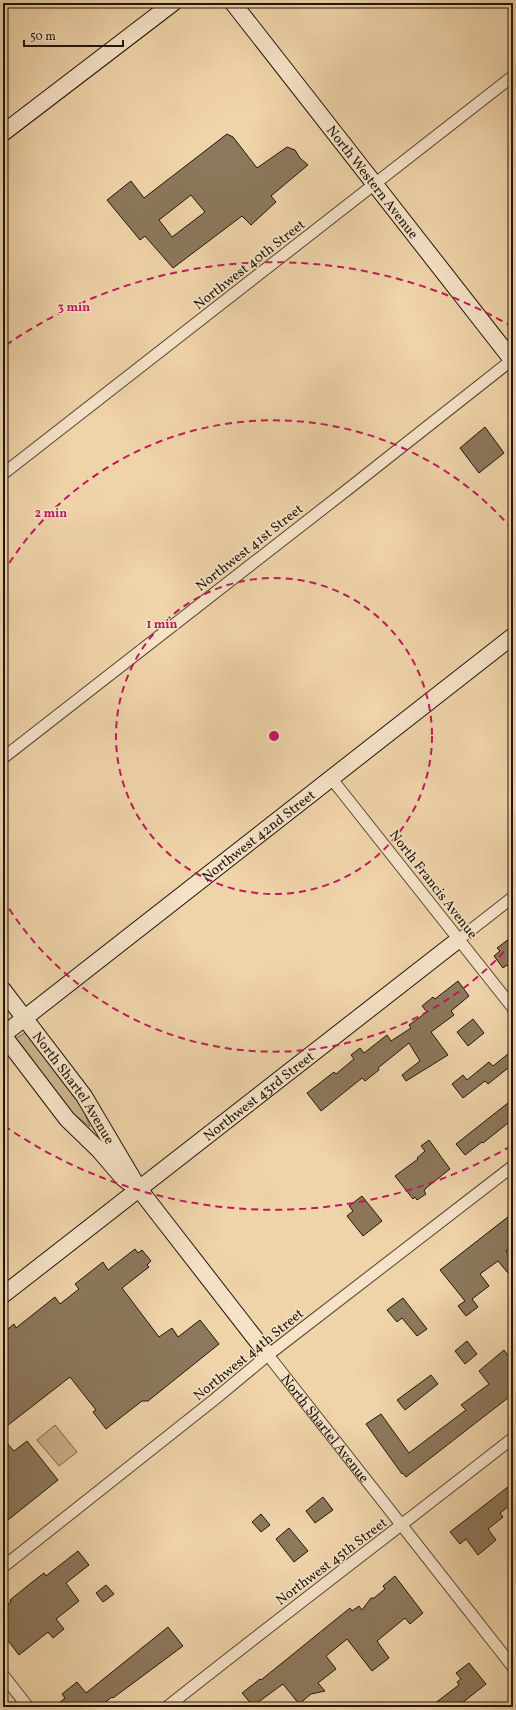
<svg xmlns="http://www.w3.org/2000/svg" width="516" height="1710" font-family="Vollkorn,serif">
  <rect width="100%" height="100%" fill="#efd3a9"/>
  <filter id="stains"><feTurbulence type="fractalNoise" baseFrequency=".005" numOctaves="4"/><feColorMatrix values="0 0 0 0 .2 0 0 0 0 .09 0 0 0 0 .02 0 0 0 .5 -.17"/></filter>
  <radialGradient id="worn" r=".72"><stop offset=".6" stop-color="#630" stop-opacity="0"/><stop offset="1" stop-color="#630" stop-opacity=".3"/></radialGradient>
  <g fill="#ccb38e" stroke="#76644c">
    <path d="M26,1032L81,1103L90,1127L70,1111L15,1039Z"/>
    <path d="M55,1425L77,1452L59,1466L37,1440Z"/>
  </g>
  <g fill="#8c785c" stroke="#201509" fill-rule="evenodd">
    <path d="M227,134L233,137L257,168L287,147L295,150L300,158L308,165L271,196L276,202L251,225L242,216L173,268L145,236L140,240L107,200L131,181L144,198ZM191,195L205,212L172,237L159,220Z"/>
    <path d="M485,427L504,453L479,473L460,448Z"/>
    <path d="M513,936V972L507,965L503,968L494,956L500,951L497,948Z"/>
    <path d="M458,981L469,996L451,1011L454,1015L431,1032L448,1055L406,1081L402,1075L420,1061L409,1043L378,1068L379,1070L365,1081L362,1078L321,1111L307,1093L334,1072L336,1074L354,1059L351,1055L360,1048L364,1053L387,1035L391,1041L411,1028L409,1025L427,1012L422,1006L433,997L435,999Z"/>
    <path d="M473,1019L484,1033L468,1046L457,1032Z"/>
    <path d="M513,1050V1064L488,1084L485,1081L463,1098L452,1084L463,1075L467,1080L489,1062L493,1066Z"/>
    <path d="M513,1099V1119L483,1143L482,1142L465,1155L456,1144Z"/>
    <path d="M429,1140L450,1169L426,1188L424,1191L426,1194L417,1200L415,1197L413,1199L395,1176L418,1159L417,1158L425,1151L421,1146Z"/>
    <path d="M362,1196L382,1221L363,1236L347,1216L353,1211L349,1206Z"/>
    <path d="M513,1213V1246L506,1251L513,1260V1279L498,1261L480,1274L489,1286L472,1299L478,1307L466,1316L458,1306L465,1301L440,1270Z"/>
    <path d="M135,1249L138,1253L142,1250L151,1261L147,1265L149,1267L122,1288L159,1337L172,1328L178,1337L200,1320L219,1344L148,1401H142L106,1429L93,1412L96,1410L70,1377L3,1429V1333L14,1324L16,1328L55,1297L60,1304L79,1289L75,1284L103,1262L108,1270Z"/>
    <path d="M403,1298L427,1329L417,1336L402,1318L397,1322L387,1310Z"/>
    <path d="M467,1341L477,1354L465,1364L455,1351Z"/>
    <path d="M504,1350L513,1363V1394L406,1477L403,1473L402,1474L366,1424L381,1414L409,1453L466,1410L461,1405L489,1384L479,1371Z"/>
    <path d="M431,1375L438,1384L405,1410L397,1400Z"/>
    <path d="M3,1439L14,1451L27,1441L58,1480L3,1524Z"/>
    <path d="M513,1483V1503L500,1513L503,1517L488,1529L496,1540L478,1555L466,1539L460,1544L450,1532Z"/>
    <path d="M323,1497L333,1510L315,1523L306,1511Z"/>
    <path d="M261,1514L270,1525L261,1532L252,1522Z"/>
    <path d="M289,1528L308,1551L294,1562L276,1539Z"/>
    <path d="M78,1551L89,1565L66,1583L79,1601L56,1619L64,1629L53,1638L48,1632L19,1655L3,1634V1608L11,1602L10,1600L31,1583L44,1573L46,1576Z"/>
    <path d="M395,1576L423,1613L410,1624L405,1618L377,1641L389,1658L372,1671L347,1639L326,1656L336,1669L318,1683L325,1691L311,1694L299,1704L283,1684L253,1706L242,1693L260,1679L261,1680L350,1608L352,1611L359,1606L362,1610L371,1598H374L385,1589L383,1586Z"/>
    <path d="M106,1585L114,1594L103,1602L96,1593Z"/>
    <path d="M168,1627L183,1646L113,1698L112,1697L99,1707H54L65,1698L62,1694L77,1682L86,1693Z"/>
    <path d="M469,1663L486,1684L457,1707H430L459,1685L457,1682L461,1679L456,1673Z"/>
  </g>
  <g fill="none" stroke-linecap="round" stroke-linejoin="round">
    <defs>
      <g id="street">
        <path d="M3,474L513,76"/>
        <path d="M3,758L352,486L513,359"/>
        <path d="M331,778L513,1008"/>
        <path d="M458,940L513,897"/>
        <path id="s1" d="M268,1355L513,1667"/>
        <path d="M3,1567L215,1399L268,1355L513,1166"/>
        <path d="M3,1675L28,1707"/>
        <path d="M167,1707C282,1616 398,1528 513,1438"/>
      </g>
      <g id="secondary">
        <path id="s2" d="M233,3L513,361"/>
        <path d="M3,133L173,3"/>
        <path id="s3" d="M3,990L84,1096L139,1189L268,1355"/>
        <path id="s4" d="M3,1035L513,636"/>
        <path d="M3,1035L67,1119L99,1150L123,1178L128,1182"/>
        <path id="s5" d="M3,1295L458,940"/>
      </g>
    </defs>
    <use href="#street" stroke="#544431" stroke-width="13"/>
    <use href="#secondary" stroke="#201509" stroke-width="18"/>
    <use href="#street" stroke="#f5e2c7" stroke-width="11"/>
    <use href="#secondary" stroke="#f5e2c7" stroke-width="16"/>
  </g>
  <g fill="none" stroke="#c2185b" stroke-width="2" stroke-dasharray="7 5">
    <circle cx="274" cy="736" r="158"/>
    <path d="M512 943A316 316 0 0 1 3 899M3 573A316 316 0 0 1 512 529"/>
    <path d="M511 1146A474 474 0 0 1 6 1127M6 345A474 474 0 0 1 511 326"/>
  </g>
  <g text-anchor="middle" stroke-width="3" stroke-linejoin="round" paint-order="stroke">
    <g font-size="14" fill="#201509" stroke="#f5e2c7">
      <text dy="5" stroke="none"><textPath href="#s2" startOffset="227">North Western Avenue</textPath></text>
      <text transform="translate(249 264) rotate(-38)" y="5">Northwest 40th Street</text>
      <text transform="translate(249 547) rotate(-38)" y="5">Northwest 41st Street</text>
      <text dy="5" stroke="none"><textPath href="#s4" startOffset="324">Northwest 42nd Street</textPath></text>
      <text transform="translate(434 884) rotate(52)" y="5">North Francis Avenue</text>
      <text dy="5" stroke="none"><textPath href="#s3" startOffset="121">North Shartel Avenue</textPath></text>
      <text dy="5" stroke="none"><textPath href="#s5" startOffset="324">Northwest 43rd Street</textPath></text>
      <text transform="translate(248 1354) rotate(-39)" y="5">Northwest 44th Street</text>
      <text dy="5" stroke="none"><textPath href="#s1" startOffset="93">North Shartel Avenue</textPath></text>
      <text transform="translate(331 1561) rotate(-37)" y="5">Northwest 45th Street</text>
    </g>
  </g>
  <circle cx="274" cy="736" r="6" fill="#c2185b" stroke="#f5e2c7" stroke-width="2"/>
  <g font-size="12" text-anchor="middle" font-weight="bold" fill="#c2185b" stroke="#f5e2c7" stroke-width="3" stroke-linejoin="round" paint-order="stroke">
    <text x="74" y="311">3 min</text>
    <text x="51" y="517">2 min</text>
    <text x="162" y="628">1 min</text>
  </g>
  <rect width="516" height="1710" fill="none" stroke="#efd3a9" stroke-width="16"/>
  <rect x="4" y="4" width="508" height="1702" fill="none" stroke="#201509" stroke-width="2"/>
  <rect x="8" y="8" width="500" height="1694" fill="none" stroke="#201509"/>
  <path d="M24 40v6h99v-6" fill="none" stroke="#201509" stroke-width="2"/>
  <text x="30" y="40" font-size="12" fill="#201509" stroke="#f5e2c7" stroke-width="3" paint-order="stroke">50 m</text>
  <rect width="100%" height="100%" filter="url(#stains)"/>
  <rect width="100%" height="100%" fill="url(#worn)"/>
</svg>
